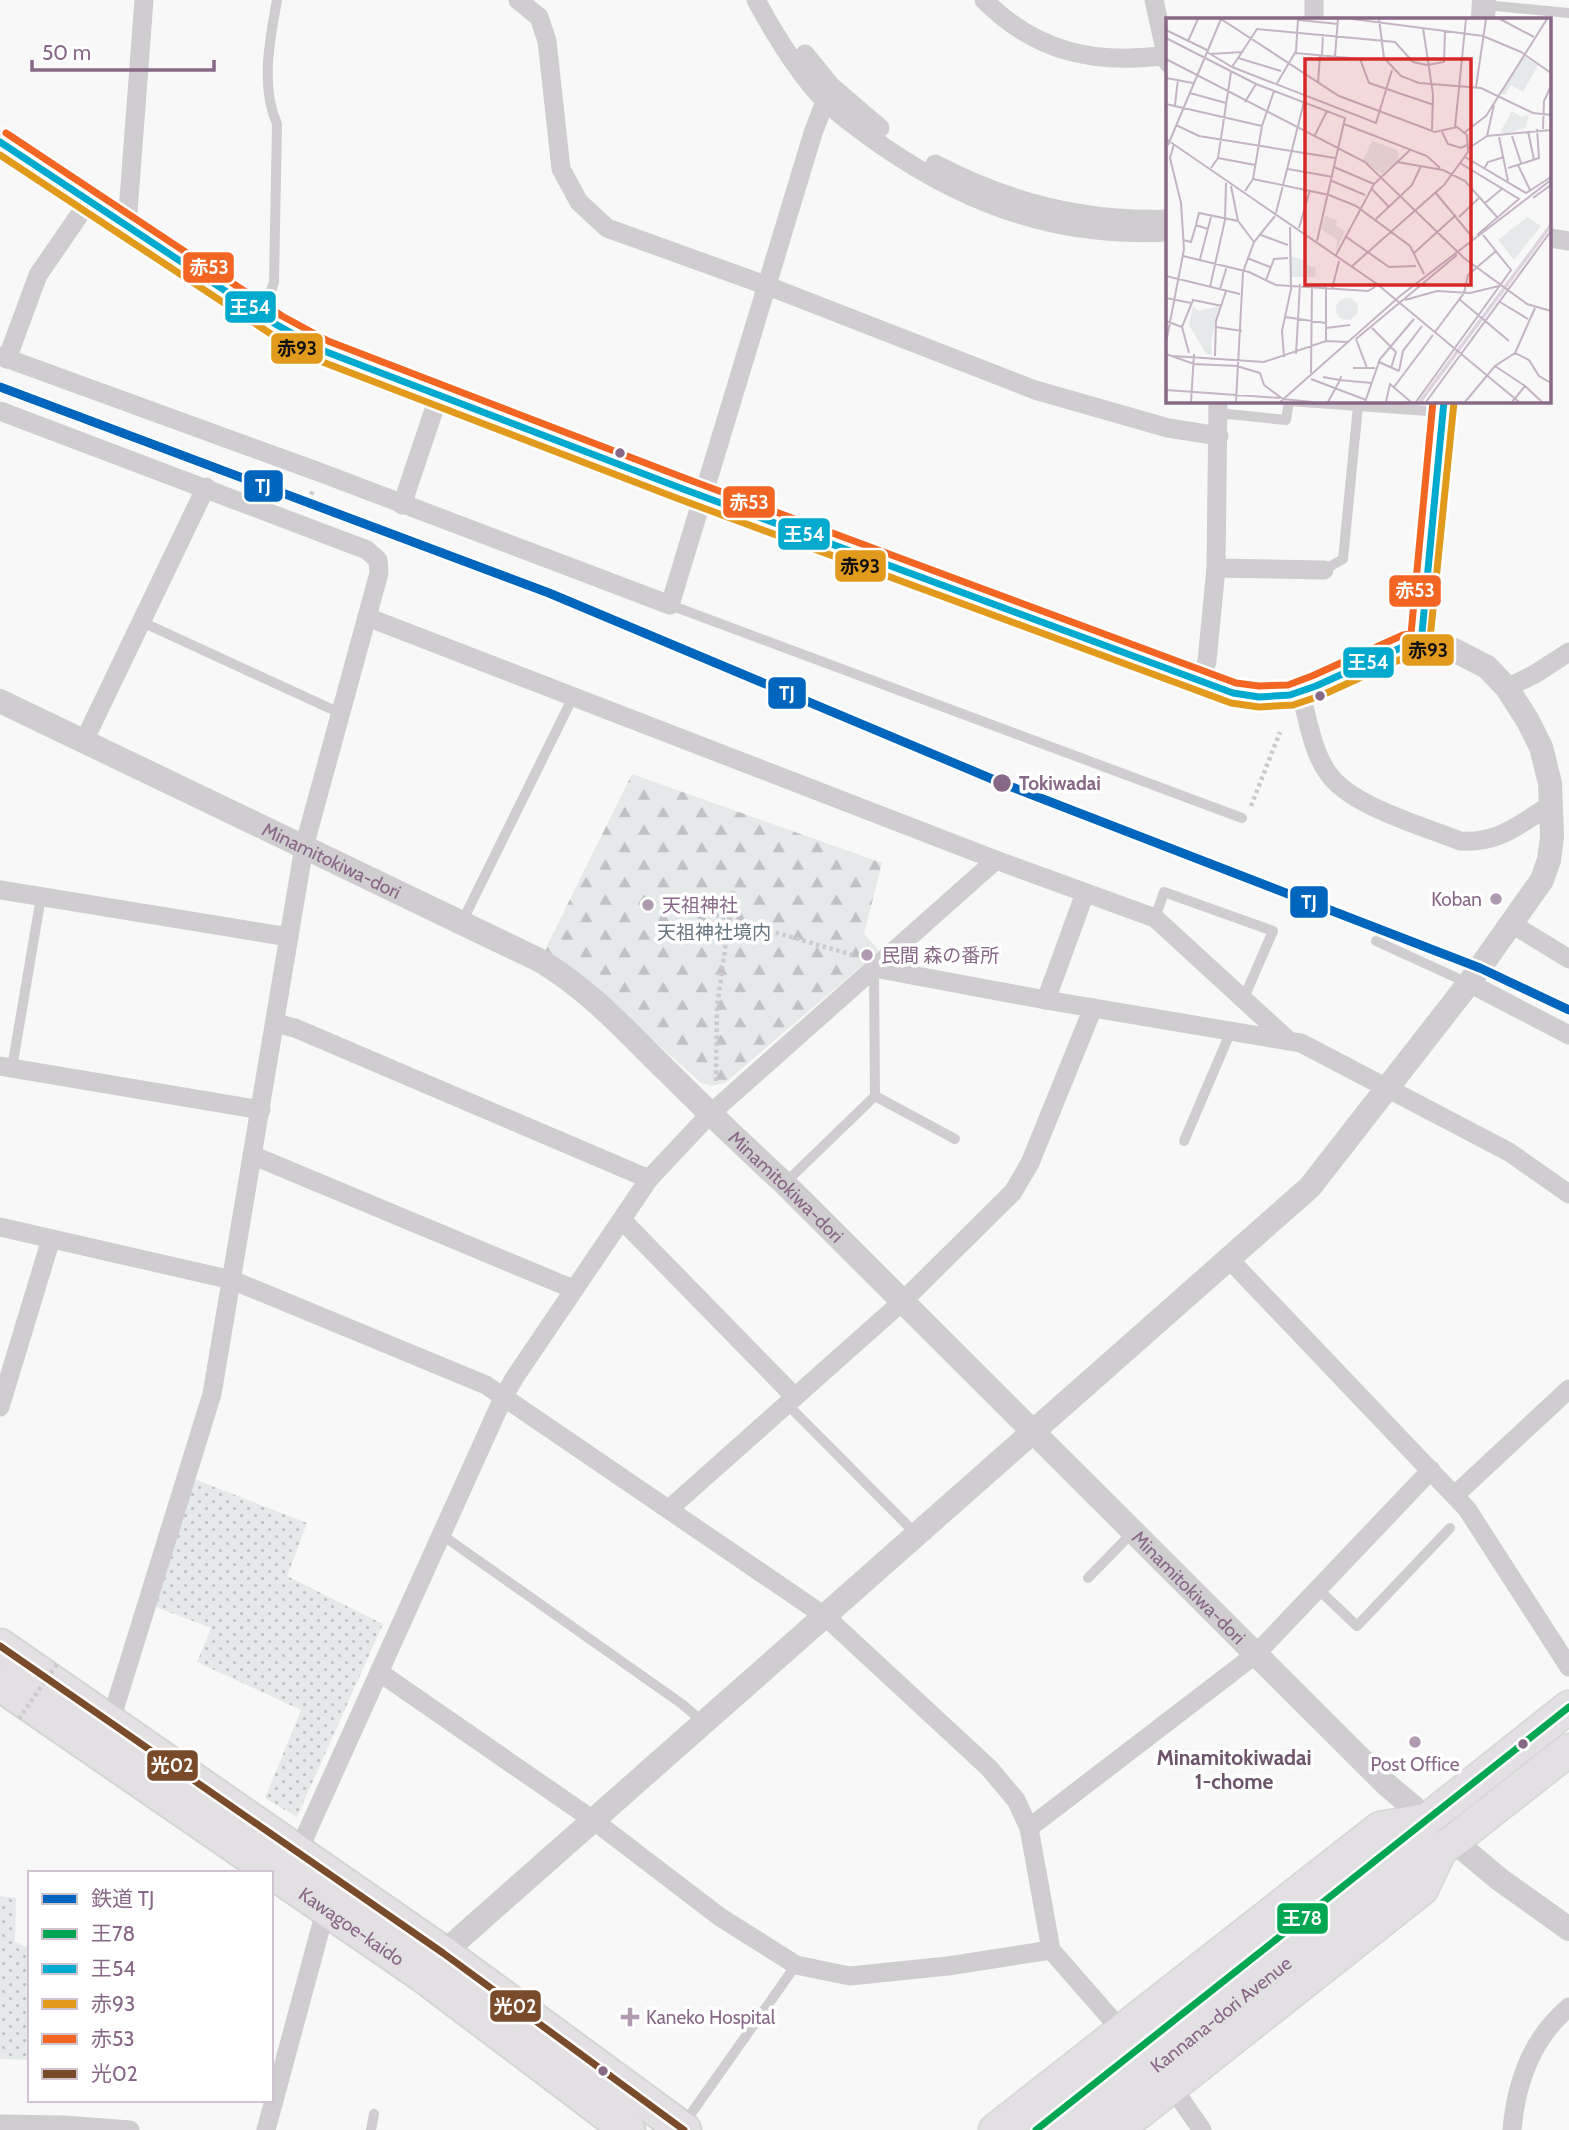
<svg xmlns="http://www.w3.org/2000/svg" width="1569" height="2130" font-family="Cabin,'Noto Sans JP',sans-serif">
<style>
.forest{fill:url(#forest-firs)}
.park{fill:url(#park-dots)}
.lines{fill:none;stroke-linecap:round;stroke-linejoin:round}
.primary-casing{stroke:#d7d5d7;stroke-width:35}
.trunk-casing{stroke:#d6d5d6;stroke-width:37}
.path{stroke:#cdcacd;stroke-width:4.5;stroke-dasharray:3.5 3.5;stroke-linecap:butt}
.service{stroke:#cfcdcf;stroke-width:10}
.minor{stroke:#cfcdcf;stroke-width:19}
.tertiary{stroke:#cfcdcf;stroke-width:24}
.primary{stroke:#e2e0e2;stroke-width:32}
.trunk{stroke:#e2e0e2;stroke-width:33}
.path-bridge{stroke:#cdcacd;stroke-width:4.5;stroke-dasharray:3.5 3.5;stroke-linecap:butt}
.bus-1-casing{stroke:#fff;stroke-width:12}
.bus-2-casing{stroke:#fff;stroke-width:12}
.bus-3-casing{stroke:#fff;stroke-width:12}
.bus-4-casing{stroke:#fff;stroke-width:12}
.bus-5-casing{stroke:#fff;stroke-width:12}
.bus-1{stroke:#00a651;stroke-width:7}
.bus-2{stroke:#00a9ce;stroke-width:7}
.bus-3{stroke:#e19a1b;stroke-width:7}
.bus-4{stroke:#f26522;stroke-width:7}
.bus-5{stroke:#7a4b2a;stroke-width:7}
.rail-1-casing{stroke:#fff;stroke-width:14}
.rail-1{stroke:#0065bd;stroke-width:9}
.bus-dot{fill:#886887;stroke:#fff;stroke-width:2.5}
.poi-dot{fill:#af9aaf;stroke:#fff;stroke-width:2.5}
.labels{text-anchor:middle;stroke-width:7;stroke-linejoin:round;paint-order:stroke}
.stop-label{font-size:19px;font-weight:bold;fill:#886887;stroke:#fff;text-anchor:start}
.street-label{font-size:19px;fill:#886887;stroke:#fff}
.poi-label{font-size:19px;fill:#886887;stroke:#fff;text-anchor:start}
.park-label{font-size:19px;fill:#67767f;stroke:#fff}
.neighbourhood-label{font-size:21px;font-weight:bold;fill:#6d566c;stroke:#fff}
.inset-river{fill:none;stroke:#ddd5de;stroke-width:3.5}
.inset-road{fill:none;stroke:#c4b5c4;stroke-width:2}
.view{fill:#d62828;fill-opacity:0.15;stroke:#d62828;stroke-width:3.5}
.inset-edge{fill:none;stroke:#886887;stroke-width:3.5}
.line-badge{stroke:#fff;stroke-width:2.5}
.badge-label{font-size:19px;text-anchor:middle;font-weight:bold;fill:#fff}
.pale-badge-label{font-size:19px;text-anchor:middle;font-weight:bold;fill:#111}
</style>
<defs>
<pattern id="forest-firs" width="22" height="20" patternUnits="userSpaceOnUse" patternTransform="scale(1.75)"><rect width="22" height="20" fill="#e5e9ea"/><path d="M5 1l3.5 6h-7zM16 11l3.5 6h-7z" fill="#bfc1c3"/></pattern>
<pattern id="park-dots" width="8" height="8" patternUnits="userSpaceOnUse" patternTransform="scale(1.75)"><rect width="8" height="8" fill="#e5e9ea"/><path d="M2 2h.1M6 6h.1" fill="none" stroke="#bfc1c3" stroke-width="1.8" stroke-linecap="round"/></pattern>
</defs>
<rect width="100%" height="100%" fill="#f8f8f8"/>
<polygon class="forest" points="632,774 882,863 864,934 879,951 725,1083 711,1086 700,1082 601,993 545,950"/>
<g class="park">
<polygon points="194,1479 307,1523 287,1576 383,1624 297,1817 265,1798 301,1710 197,1662 211,1628 156,1607"/>
<polygon points="0,1896 16,1898 15,1942 30,1948 30,2060 0,2059"/>
</g>
<g class="lines">
<g class="primary-casing">
<g id="primary">
<polyline points="995,2130 1380,1828 1420,1821"/>
<polyline points="1036,2130 1569,1707"/>
<path id="s2" d="M1075,2130L1386,1883L1452,1842L1569,1750"/>
<polyline points="1117,2130 1422,1889 1441,1849"/>
</g>
</g>
<g class="trunk-casing">
<g id="trunk">
<polyline points="0,1646 443,1953 684,2130"/>
<path id="s3" d="M0,1684L424,1976L628,2130"/>
</g>
</g>
<g class="path">
<polyline points="307,508 313,489"/>
<polyline points="1251,806 1280,732"/>
<polyline points="695,909 856,956"/>
<polyline points="716,1081 717,1007 733,891"/>
</g>
<g class="service">
<polyline points="1485,5 1569,13"/>
<path d="M263,315L274,282L277,124C260,85 270,40 277,0"/>
<polyline points="1289,401 1442,412"/>
<polyline points="1218,413 1286,420 1289,401"/>
<polyline points="1324,570 1343,559 1358,406"/>
<polyline points="670,605 1242,818"/>
<polyline points="142,622 340,713"/>
<polyline points="1155,918 1164,892 1273,931 1243,1000"/>
<polyline points="462,922 573,697"/>
<polyline points="1376,941 1468,983"/>
<polyline points="12,1068 41,897"/>
<polyline points="875,1096 955,1139"/>
<polyline points="1184,1141 1231,1031"/>
<polyline points="785,1183 875,1096 874,971"/>
<polyline points="787,1404 915,1533"/>
<polyline points="442,1535 682,1704 703,1722"/>
<polyline points="1088,1578 1132,1533"/>
<polyline points="1318,1589 1357,1626 1450,1528"/>
<polyline points="683,2125 796,1965"/>
<polyline points="371,2130 374,2114"/>
</g>
<g class="minor">
<polyline points="518,0 539,17 547,41 561,169 579,202 607,228 768,286 1035,390 1168,428 1219,436"/>
<path d="M756,0C775,35 797,72 825,101C842,118 864,133 884,147C971,207 1062,238 1168,232"/>
<path d="M984,0C1037,53 1095,65 1168,55"/>
<polyline points="1154,0 1168,63"/>
<polyline points="1314,0 1314,19"/>
<polyline points="805,54 831,86 880,128"/>
<path d="M935,164C1007,202 1086,222 1168,219"/>
<polyline points="127,225 144,0"/>
<polyline points="1550,238 1569,241"/>
<polyline points="0,356 319,472 670,605 813,133 831,86"/>
<polyline points="7,359 38,275 89,201"/>
<polyline points="0,411 367,550 378,560 379,573 304,847 212,1394 110,1723"/>
<polyline points="402,505 439,395"/>
<polyline points="1216,568 1324,570"/>
<polyline points="367,617 996,860 1155,918 1288,1040"/>
<polyline points="1201,681 1207,661 1216,568 1218,401"/>
<polyline points="1507,688 1535,674 1569,652"/>
<path d="M1300,692C1308,718 1312,751 1328,773C1350,806 1423,826 1460,841C1499,844 1521,823 1552,804"/>
<polyline points="84,741 206,487"/>
<polyline points="0,890 289,937"/>
<polyline points="1512,924 1569,959"/>
<polyline points="874,968 1046,1000 1301,1043 1509,1152 1569,1194"/>
<polyline points="1469,983 1569,1035"/>
<polyline points="1046,1000 1085,893"/>
<polyline points="275,1023 295,1028 649,1179"/>
<polyline points="0,1066 261,1110"/>
<polyline points="252,1155 573,1289"/>
<polyline points="622,1220 795,1397"/>
<polyline points="0,1227 232,1280 486,1385 826,1617 989,1768 1016,1800 1029,1828 1051,1950 1121,2030"/>
<polyline points="1229,1259 1467,1509 1569,1667"/>
<polyline points="0,1407 51,1239"/>
<polyline points="1455,1495 1569,1389"/>
<polyline points="669,1509 903,1301 1013,1192 1030,1163 1093,1008"/>
<polyline points="379,1672 593,1820 720,1917 796,1965 850,1976 948,1966 1051,1950"/>
<polyline points="1029,1828 1256,1654 1431,1470"/>
<polyline points="297,1854 504,1396 515,1377 649,1179 710,1114 996,860"/>
<polyline points="1172,2087 1202,2130"/>
<polyline points="0,2124 63,2125 130,2130"/>
<polyline points="266,2130 326,1908"/>
<path d="M1512,2130C1516,2083 1532,2038 1569,2007"/>
</g>
<g class="tertiary">
<polyline points="1483,19 1484,0"/>
<polyline points="0,142 277,325 324,351 683,489 1162,668 1233,693 1259,697 1290,695 1316,686 1407,645 1421,643 1454,650 1487,667 1507,688 1528,721 1541,747 1550,783 1552,837 1549,860 1542,880 1469,983 1310,1187 443,1953 434,1965"/>
<polyline points="1421,643 1444,401"/>
<path id="s1" d="M0,701L539,960C590,990 626,1031 668,1072C706,1110 745,1147 785,1184L1387,1785L1499,1879L1569,1929"/>
</g>
<use href="#primary" class="primary"/>
<use href="#trunk" class="trunk"/>
<polyline class="path-bridge" points="19,1719 57,1664"/>
<g class="bus-1-casing">
<polyline id="bus-1" points="1036,2130 1569,1707"/>
</g>
<g class="bus-2-casing">
<polyline id="bus-2" points="0,142 277,325 324,351 683,489 1233,693 1259,697 1290,695 1316,686 1407,645 1421,643 1444,401"/>
</g>
<g class="bus-3-casing">
<polyline id="bus-3" points="0,155 271,334 320,361 679,499 1231,703 1259,707 1293,705 1320,696 1410,655 1424,653 1429,649 1454,402"/>
</g>
<g class="bus-4-casing">
<polyline id="bus-4" points="6,133 282,316 328,341 687,479 1236,683 1259,686 1288,685 1312,676 1403,635 1411,634 1433,401"/>
</g>
<g class="bus-5-casing">
<polyline id="bus-5" points="0,1646 443,1953 684,2130"/>
</g>
<use href="#bus-1" class="bus-1"/>
<use href="#bus-2" class="bus-2"/>
<use href="#bus-3" class="bus-3"/>
<use href="#bus-4" class="bus-4"/>
<use href="#bus-5" class="bus-5"/>
<g class="rail-1-casing">
<polyline id="rail-1" points="0,387 549,593 1004,784 1480,968 1569,1010"/>
</g>
<use href="#rail-1" class="rail-1"/>
</g>
<g class="bus-dot">
<circle cx="620" cy="453" r="6"/>
<circle cx="1320" cy="696" r="6"/>
<circle cx="1002" cy="783" r="10"/>
<circle cx="1523" cy="1744" r="6"/>
<circle cx="603" cy="2071" r="6"/>
</g>
<g class="poi-dot">
<circle cx="1496" cy="899" r="7"/>
<circle cx="648" cy="905" r="7"/>
<circle cx="867" cy="955" r="7"/>
<circle cx="1415" cy="1742" r="7"/>
<path d="M626.5 2006.5h7v7h7v7h-7v7h-7v-7h-7v-7h7z"/>
</g>
<g class="labels">
<g class="stop-label">
<text x="1019" y="790">Tokiwadai</text>
</g>
<g class="street-label">
<text dy="7" stroke="none"><textPath href="#s1" startOffset="368">Minamitokiwa-dori</textPath></text>
<text dy="7" stroke="none"><textPath href="#s1" startOffset="934">Minamitokiwa-dori</textPath></text>
<text dy="7" stroke="none"><textPath href="#s1" startOffset="1502">Minamitokiwa-dori</textPath></text>
<text dy="7" stroke="none"><textPath href="#s3" startOffset="427">Kawagoe-kaido</textPath></text>
<text dy="7" stroke="none"><textPath href="#s2" startOffset="186">Kannana-dori Avenue</textPath></text>
</g>
<g class="poi-label">
<text x="1482" y="906" text-anchor="end">Koban</text>
<text x="662" y="912">天祖神社</text>
<text x="881" y="962">民間 森の番所</text>
<text x="1415" y="1771" text-anchor="middle">Post Office</text>
<text x="646" y="2024">Kaneko Hospital</text>
</g>
<g class="park-label">
<text x="714" y="939">天祖神社境内</text>
</g>
<g class="neighbourhood-label">
<text x="1234" y="1765">Minamitokiwadai<tspan x="1234" dy="24">1-chome</tspan></text>
</g>
</g>
<g transform="translate(1166 18)">
<rect width="385" height="385" fill="#f8f8f8"/>
<path d="M346,93L356,99L363,96L360,109L340,116L335,113ZM361,199L375,208L348,242L332,222ZM170 291a11 11 0 1 1 22 0a11 11 0 1 1-22 0Z" fill="#e5e9ea"/>
<path d="M206,123L232,132V142L216,156L197,142ZM27,287L32,293L53,288L45,324L46,337L40,336L23,307Z" fill="#e5e9ea"/>
<path d="M358,38L372,47L357,74L345,67L339,77L335,75ZM159,198L171,202L170,208L179,213L170,233L171,222L155,211ZM123,238L141,242V247L150,250L149,259H124Z" fill="#e5e9ea"/>
<path class="inset-river" d="M254,384L385,207"/>
<path class="inset-road" d="M55,1L173,78L269,114L291,109L301,117L302,134L278,167L185,249M187,1L317,18L355,34L385,55M213,1L218,40L235,58L253,65L315,70L367,95L385,97M334,1L368,19M133,2L172,6M257,10L267,76L266,113M0,12L41,32M0,20L90,66L179,100L151,223M22,23L32,1M41,34L66,49L76,34L44,36M76,34L91,11L229,24L247,44L261,47L278,44L279,13M129,35L194,41L203,65L268,87M156,37L157,16M169,38L172,1M72,40L115,53M0,41L199,144L298,240L361,286L385,293M66,49L210,105L226,52M0,60L27,65M152,65L154,37M110,67L130,33L132,1M310,69L320,1M24,75L60,85M79,84L90,66M0,86L96,108M9,87L12,61M178,106L261,138L274,150M10,107L33,118L169,140M289,109L300,1M377,111L378,83L385,68M362,113L368,142M276,114L282,126L295,130L303,126M299,114L320,98L381,1M321,118L385,112M346,118L355,145M148,119L161,93M333,119L342,163M0,121L211,266L353,384M2,127L55,1M303,130L321,118L328,87M299,139L360,175L385,159M52,140L89,147M231,144L277,152L299,163L331,199M294,145L353,181L311,217M352,147L364,172M168,149L208,166M45,150L52,140L65,54M342,150L373,140L371,111M122,151L167,159M318,151L322,144L338,139M87,161L163,177L190,188L244,228L258,256M166,163L199,177M65,168L72,203M205,170L223,189M79,173L87,161L96,108L108,73M269,174L307,220M367,180L385,167M319,185L337,170M110,195L138,84M293,199L314,179M210,201L246,167L255,148M133,210L144,172M42,211L30,207L33,195L72,203L88,224M95,217L122,227M179,218L223,249L250,248M17,222L25,224L30,207M248,235L290,197M170,237L208,166L244,132M17,238L83,254L110,267L202,273L209,269M81,240L104,249M34,241L45,199M0,258L74,276M100,262L108,241L122,240M44,269L59,202L60,165M160,269V323M54,271L61,248M166,271L173,243M0,280L25,285M293,281L343,323M239,282L271,273L304,275L333,268M334,284L362,301M369,290L349,335L363,342L373,358L385,365M119,299L160,305M0,303L16,309L23,335M16,309L27,282L56,288M50,309L76,313M160,310L184,307M206,310L230,334L225,350M269,314L298,275L302,257L330,233M190,321L201,350M190,321L291,237M0,325L18,231L15,185L4,140L8,126M0,336L28,346L71,348L94,355L98,367L117,381L146,384M130,336L134,266M7,338L98,344L160,323L182,324M49,338L50,303L60,273M118,339L116,313L125,271L124,209M213,344L233,353M329,348L359,368M187,350H209M233,353L237,333L256,308M145,355L146,266M157,359L174,362L175,358M145,361L200,382M228,369L267,317M0,372L114,380M25,384L28,336M70,384L77,254L88,224L109,198M114,384L234,278L385,162M162,384L174,362L205,365M199,384L214,341L248,301M220,384L224,366L245,384M250,384L345,252L317,217M260,384L385,213M299,384L329,348L349,335M346,384L359,368L376,384"/>
<path class="view" d="M139,41H305V267H139Z"/>
<rect width="385" height="385" class="inset-edge"/>
</g>
<g class="line-badge">
<rect x="182" y="251" width="53" height="33" rx="7" fill="#f26522"/>
<rect x="224" y="290" width="53" height="34" rx="7" fill="#00a9ce"/>
<rect x="270" y="332" width="54" height="33" rx="7" fill="#e19a1b"/>
<rect x="243" y="469" width="41" height="34" rx="7" fill="#0065bd"/>
<rect x="722" y="485" width="54" height="34" rx="7" fill="#f26522"/>
<rect x="777" y="517" width="54" height="34" rx="7" fill="#00a9ce"/>
<rect x="834" y="549" width="53" height="34" rx="7" fill="#e19a1b"/>
<rect x="1388" y="574" width="54" height="34" rx="7" fill="#f26522"/>
<rect x="1401" y="633" width="54" height="34" rx="7" fill="#e19a1b"/>
<rect x="1342" y="646" width="53" height="33" rx="7" fill="#00a9ce"/>
<rect x="767" y="676" width="40" height="34" rx="7" fill="#0065bd"/>
<rect x="1289" y="885" width="40" height="34" rx="7" fill="#0065bd"/>
<rect x="146" y="1749" width="53" height="33" rx="7" fill="#7a4b2a"/>
<rect x="1276" y="1902" width="53" height="33" rx="7" fill="#00a651"/>
<rect x="489" y="1989" width="53" height="34" rx="7" fill="#7a4b2a"/>
</g>
<g class="badge-label">
<text x="209" y="274">赤53</text>
<text x="250" y="314">王54</text>
<text x="263" y="493">TJ</text>
<text x="749" y="509">赤53</text>
<text x="804" y="541">王54</text>
<text x="1415" y="597">赤53</text>
<text x="1368" y="669">王54</text>
<text x="787" y="700">TJ</text>
<text x="1309" y="909">TJ</text>
<text x="172" y="1772">光02</text>
<text x="1302" y="1925">王78</text>
<text x="515" y="2013">光02</text>
</g>
<g class="pale-badge-label">
<text x="297" y="355">赤93</text>
<text x="860" y="573">赤93</text>
<text x="1428" y="657">赤93</text>
</g>
<rect x="28" y="1871" width="245" height="231" fill="#ffffff" stroke="#cfc3cf" stroke-width="2"/>
<rect x="42" y="1894" width="35" height="10" fill="#0065bd" stroke="#cfc3cf" stroke-width="2"/>
<text x="91" y="1906" font-size="21" fill="#886887">鉄道 TJ</text>
<rect x="42" y="1929" width="35" height="10" fill="#00a651" stroke="#cfc3cf" stroke-width="2"/>
<text x="91" y="1941" font-size="21" fill="#886887">王78</text>
<rect x="42" y="1964" width="35" height="10" fill="#00a9ce" stroke="#cfc3cf" stroke-width="2"/>
<text x="91" y="1976" font-size="21" fill="#886887">王54</text>
<rect x="42" y="1999" width="35" height="10" fill="#e19a1b" stroke="#cfc3cf" stroke-width="2"/>
<text x="91" y="2011" font-size="21" fill="#886887">赤93</text>
<rect x="42" y="2034" width="35" height="10" fill="#f26522" stroke="#cfc3cf" stroke-width="2"/>
<text x="91" y="2046" font-size="21" fill="#886887">赤53</text>
<rect x="42" y="2069" width="35" height="10" fill="#7a4b2a" stroke="#cfc3cf" stroke-width="2"/>
<text x="91" y="2081" font-size="21" fill="#886887">光02</text>
<path d="M32 60v10h182v-10" fill="none" stroke="#886887" stroke-width="3.5"/>
<text x="42" y="60" font-size="21" fill="#886887" stroke="#ffffff" stroke-width="5" paint-order="stroke">50 m</text>
</svg>
